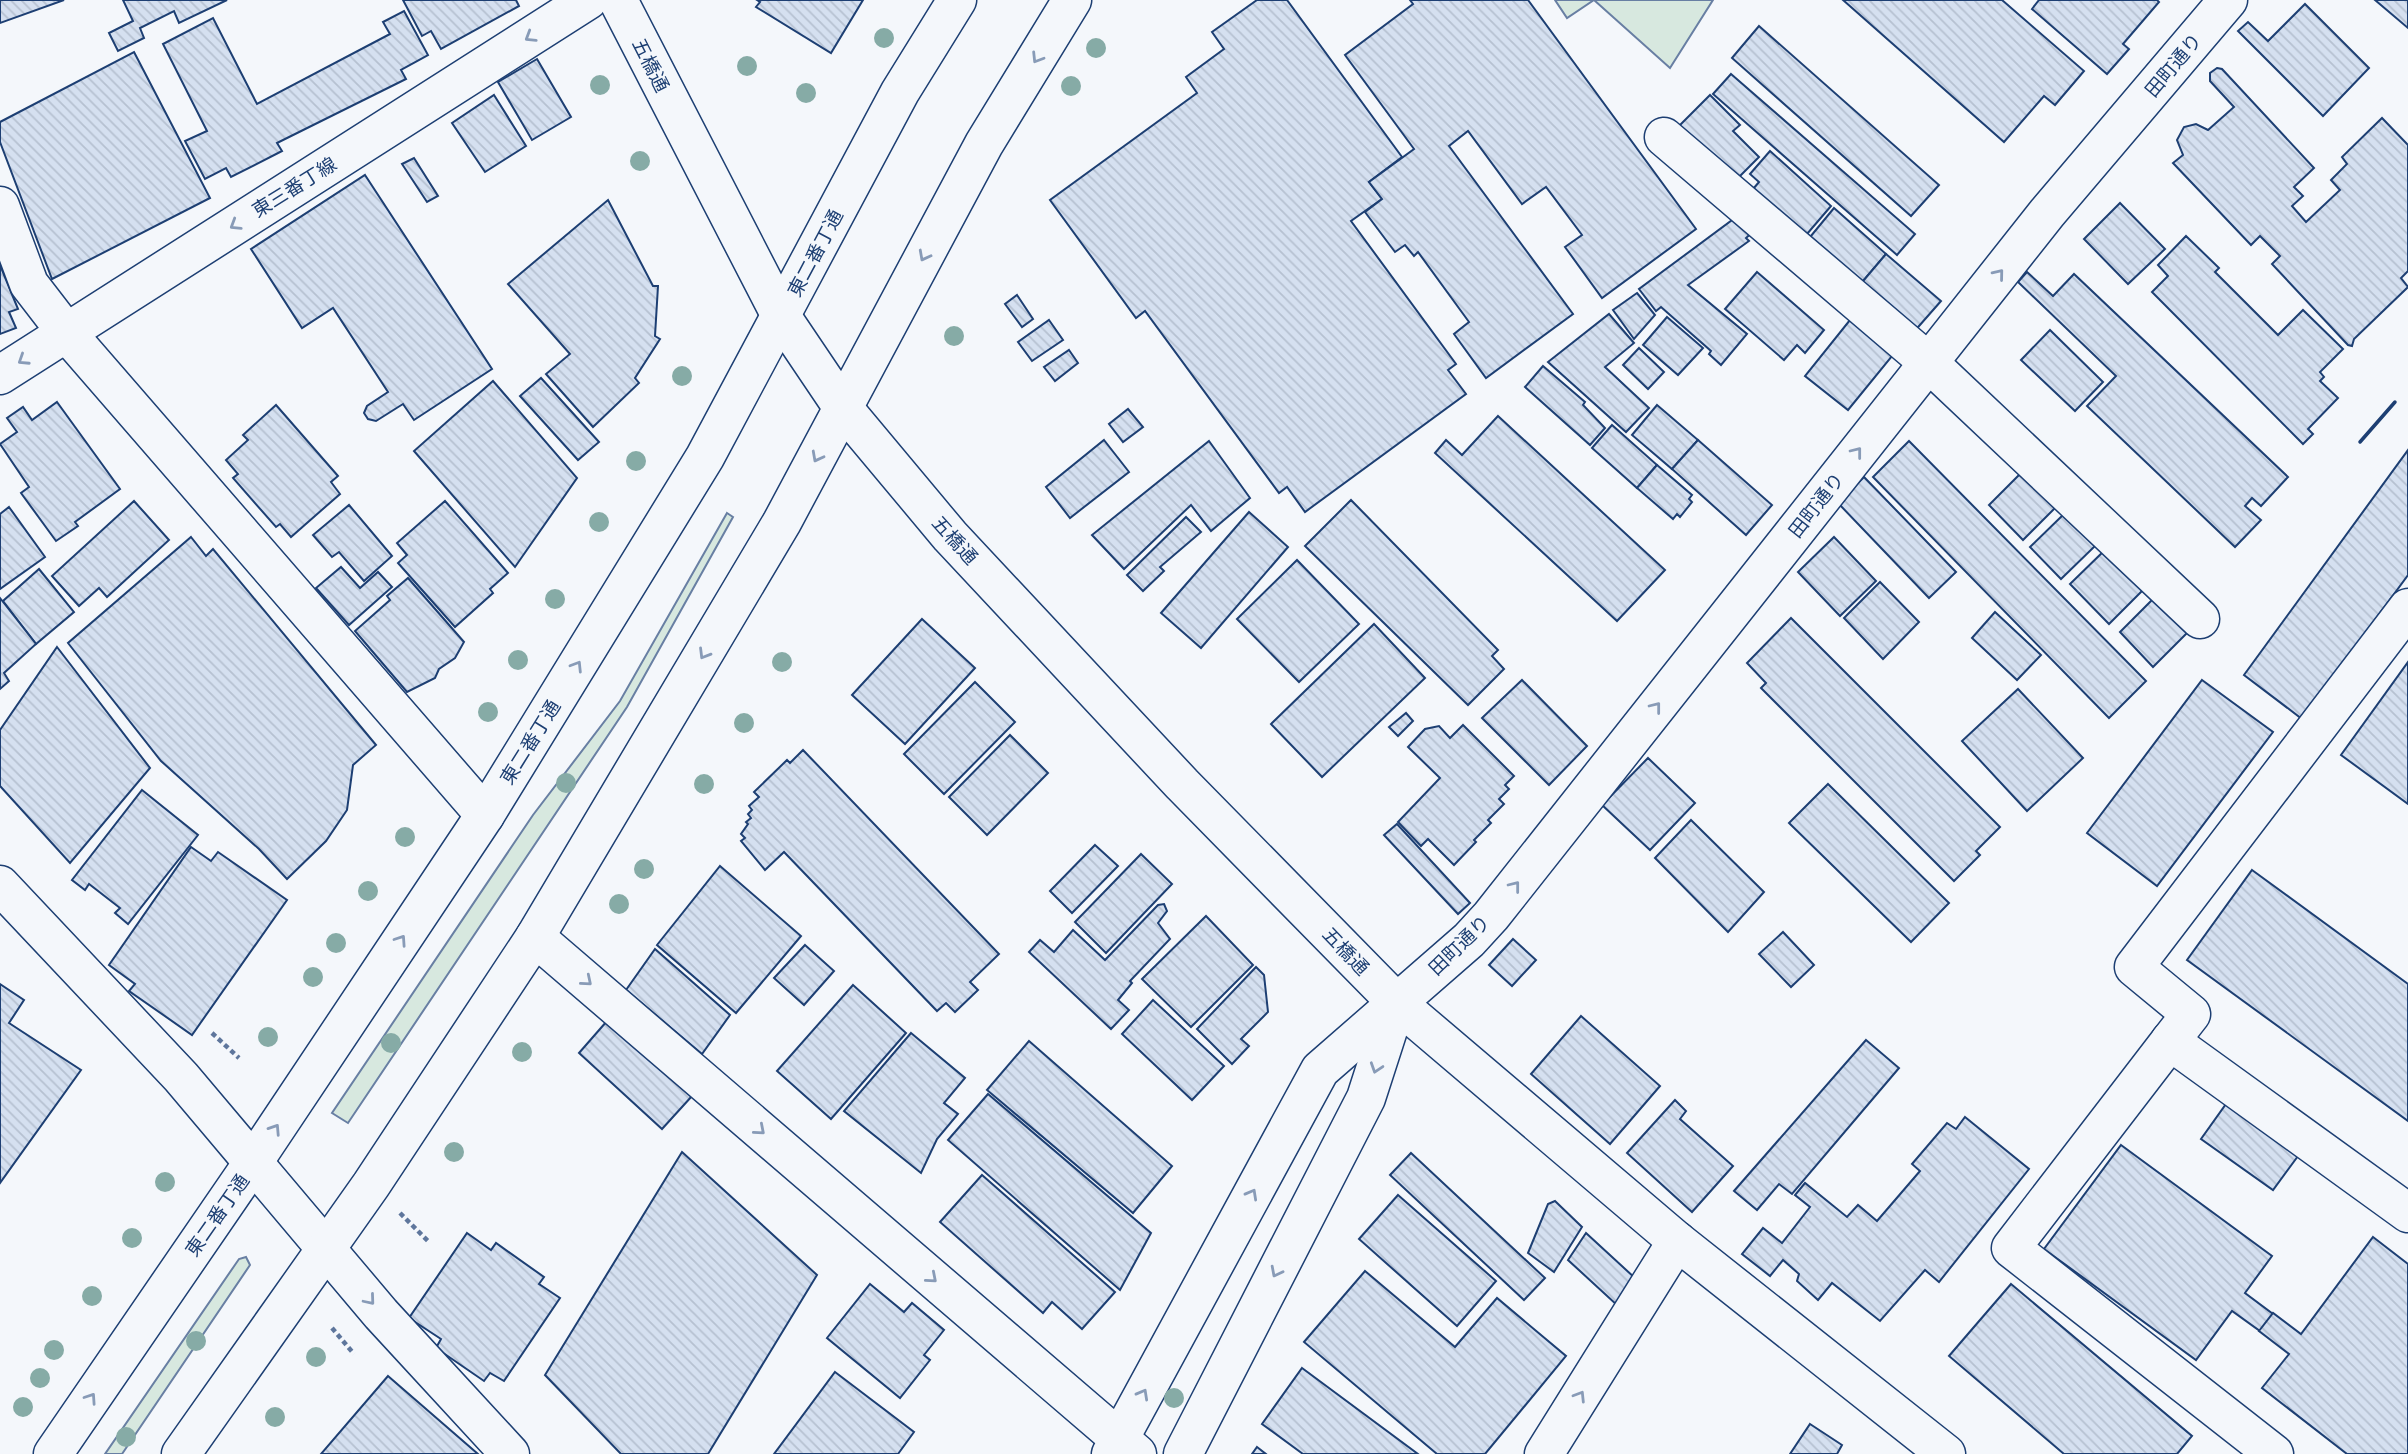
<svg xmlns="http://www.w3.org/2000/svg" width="2408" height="1454" font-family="'PT Sans Narrow','Noto Sans JP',sans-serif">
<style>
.grass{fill:#d7e8df;stroke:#687fa3;stroke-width:2}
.building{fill:url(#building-back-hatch);stroke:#1d3f73;stroke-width:2}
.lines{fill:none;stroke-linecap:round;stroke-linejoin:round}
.minor-casing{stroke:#1d3f73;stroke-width:41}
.highway-casing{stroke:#1d3f73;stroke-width:41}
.path{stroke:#5e769c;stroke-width:4.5;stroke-dasharray:5 3.5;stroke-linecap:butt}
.minor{stroke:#f4f7fb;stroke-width:38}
.highway{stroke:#f4f7fb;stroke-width:38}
.wall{stroke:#1d3f73;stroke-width:3.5}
.tree{fill:#86aba6}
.oneway{stroke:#889bb7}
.labels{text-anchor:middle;stroke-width:5;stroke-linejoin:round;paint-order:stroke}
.street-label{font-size:19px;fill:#1d3f73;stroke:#f4f7fb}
</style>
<defs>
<pattern id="building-back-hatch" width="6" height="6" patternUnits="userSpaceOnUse" patternTransform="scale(1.75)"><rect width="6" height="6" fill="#d5e0f0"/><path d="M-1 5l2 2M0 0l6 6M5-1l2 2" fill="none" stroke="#b6c1d1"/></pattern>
</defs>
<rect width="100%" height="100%" fill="#f4f7fb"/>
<g class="grass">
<polygon points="1555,0 1713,0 1670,68 1594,0 1567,18"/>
<polygon points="727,513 733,517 627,707 348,1123 332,1113 533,815 620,701"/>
<polygon points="246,1257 250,1265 122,1454 105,1454 239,1259"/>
</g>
<g class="building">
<polygon points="0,0 64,0 0,23"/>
<polygon points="123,0 227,0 179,23 174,11 140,28 144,38 118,51 109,33 133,21"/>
<polygon points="403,0 516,0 519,6 441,49 431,31 422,36"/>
<polygon points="757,0 863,0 831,53 756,7 760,2"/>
<polygon points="1257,0 1287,0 1402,157 1369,182 1382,199 1351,221 1456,364 1448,370 1466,394 1305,512 1287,487 1279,493 1145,311 1136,318 1050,200 1197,93 1186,77 1224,49 1212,32"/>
<polygon points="1410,0 1528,0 1696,229 1602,298 1565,247 1582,235 1546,187 1522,204 1468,131 1449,146 1573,314 1486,378 1454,334 1469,322 1418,252 1414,256 1405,245 1395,252 1365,212 1382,199 1369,182 1414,149 1345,55 1413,4"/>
<polygon points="1843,0 2002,0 2084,71 2055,105 2044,96 2004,142"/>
<polygon points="2039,0 2157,0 2159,2 2123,44 2129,49 2107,74 2032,9"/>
<polygon points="2375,0 2408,0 2408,28"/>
<polygon points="2305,4 2369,68 2323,116 2238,31 2248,22 2268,41"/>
<polygon points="404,11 428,55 401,70 406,79 277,143 282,151 231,177 226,168 205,179 185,141 207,131 163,44 213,18 257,104 390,34 383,22"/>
<polygon points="1759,26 1939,185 1911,216 1732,58"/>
<polygon points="134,52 210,198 52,279 0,142 0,122"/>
<polygon points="537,59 571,117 532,140 498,82"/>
<polygon points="2217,68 2222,69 2314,168 2294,187 2303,196 2292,206 2306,222 2340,190 2331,180 2347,164 2342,157 2382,118 2408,145 2408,271 2401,278 2408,287 2354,339 2352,346 2348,345 2272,264 2280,256 2260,236 2251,245 2173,163 2183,155 2177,140 2184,127 2196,124 2208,130 2234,107 2210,81 2210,73"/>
<polygon points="1731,74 1915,234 1897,255 1713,94"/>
<polygon points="494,95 526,146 485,172 452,123"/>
<polygon points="1710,95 1740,125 1733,131 1759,157 1732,184 1676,129"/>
<polygon points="1770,151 1831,206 1801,241 1748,195 1759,182 1750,174"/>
<polygon points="414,158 438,196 427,202 402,164"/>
<polygon points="365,175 492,369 414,420 403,404 376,421 368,419 364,413 367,406 388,392 333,308 302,328 251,249"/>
<polygon points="608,200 653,286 658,286 655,336 660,339 635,378 639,383 593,427 546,374 570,354 508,284"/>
<polygon points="2120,203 2165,249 2128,284 2084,239"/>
<polygon points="1834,208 1886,254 1858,287 1806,242"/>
<polygon points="1743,212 1756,229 1746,238 1749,241 1688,285 1747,334 1721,365 1709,354 1711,351 1661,307 1656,311 1639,289"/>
<polygon points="2186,236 2219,268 2215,272 2278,335 2303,310 2343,349 2320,372 2324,377 2320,381 2338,398 2308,429 2313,434 2303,444 2152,292 2168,276 2158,265"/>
<polygon points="1886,254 1941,301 1912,334 1858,287"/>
<polygon points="0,265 18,309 9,312 16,328 0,334"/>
<polygon points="1757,272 1824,330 1805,353 1797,345 1784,360 1725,309"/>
<polygon points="2027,272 2053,296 2074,274 2288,477 2261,506 2252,498 2245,506 2261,520 2235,547 2087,406 2116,376 2018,282"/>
<polygon points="1637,293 1655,315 1634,339 1613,310"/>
<polygon points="1017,295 1033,319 1022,327 1005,304"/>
<polygon points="1609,314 1634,343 1605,367 1649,408 1626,432 1548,362"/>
<polygon points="1854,315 1897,350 1848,410 1805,376"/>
<polygon points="1667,317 1703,348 1678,375 1643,345"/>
<polygon points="1049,320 1063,340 1032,361 1018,342"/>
<polygon points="2050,330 2103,382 2075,411 2021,360"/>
<polygon points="1639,348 1664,372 1648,389 1623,365"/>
<polygon points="1069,350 1078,363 1055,381 1044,367"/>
<polygon points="1543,366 1585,402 1583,405 1605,428 1590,445 1525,387"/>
<polygon points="541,378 599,442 578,460 520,396"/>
<polygon points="493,381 577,478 515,567 414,451"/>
<polygon points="57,402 120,489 75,522 78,526 56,541 21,493 29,487 0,444 17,432 7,418 23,407 32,420"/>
<polygon points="276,405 338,476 331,482 340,494 291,537 280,524 276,527 233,478 238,474 226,460 248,440 243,435"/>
<polygon points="1657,405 1698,440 1672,469 1632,435"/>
<polygon points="1128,409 1143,427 1123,442 1109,424"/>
<polygon points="1498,416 1665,570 1617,621 1435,453 1446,440 1462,455"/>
<polygon points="1612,425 1657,465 1637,488 1592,448"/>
<polygon points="1104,440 1129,472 1070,518 1046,487"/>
<polygon points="1698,440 1772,505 1746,535 1672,469"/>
<polygon points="1209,441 1250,498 1211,531 1191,505 1124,569 1092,535"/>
<polygon points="1909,441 2146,681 2109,718 1873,477"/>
<polygon points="2408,450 2408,575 2302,719 2244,675"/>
<polygon points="1657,465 1692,495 1689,499 1692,502 1680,517 1677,514 1673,519 1637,488"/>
<polygon points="2023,471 2058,505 2023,540 1989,505"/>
<polygon points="1864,477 1956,572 1929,598 1838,503"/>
<polygon points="1351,500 1498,650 1492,656 1504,669 1468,705 1305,546"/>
<polygon points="134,501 169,540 107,597 99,588 79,606 52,576"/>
<polygon points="445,501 508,573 490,589 493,593 455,627 398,563 407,555 397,543"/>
<polygon points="349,505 392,556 364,581 339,552 332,557 313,535"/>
<polygon points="9,507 45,557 0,589 0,514"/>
<polygon points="1249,512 1288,547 1201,648 1161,613"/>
<polygon points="2065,513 2095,546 2061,579 2030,547"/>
<polygon points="1186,517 1201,532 1160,567 1164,571 1143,591 1127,575"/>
<polygon points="191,537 206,556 213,549 376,745 353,765 347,810 326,841 287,879 259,849 161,761 68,643"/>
<polygon points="1834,537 1876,581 1840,616 1798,572"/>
<polygon points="2107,548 2146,587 2109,624 2070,584"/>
<polygon points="1297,560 1359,624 1299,682 1237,619"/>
<polygon points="341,567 360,588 378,572 392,587 349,625 316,588"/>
<polygon points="39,569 74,612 36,644 3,601"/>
<polygon points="408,578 464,642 455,658 439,669 435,678 407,692 355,631 390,600 387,596"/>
<polygon points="1880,582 1919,622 1883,659 1844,618"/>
<polygon points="2158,594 2192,628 2153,667 2120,632"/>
<polygon points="0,598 36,644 4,673 9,681 0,689"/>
<polygon points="1995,612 2041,655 2017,680 1972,638"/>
<polygon points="1791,618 2000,827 1976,851 1980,855 1954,881 1761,688 1766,683 1747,663"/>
<polygon points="922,619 975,668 905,744 852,695"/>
<polygon points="1374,624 1425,678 1322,777 1271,724"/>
<polygon points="57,647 150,768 70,863 0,786 0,730"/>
<polygon points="2408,662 2408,804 2341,755"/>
<polygon points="1522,680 1587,746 1549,785 1482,718"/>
<polygon points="2202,680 2273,732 2157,886 2087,833"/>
<polygon points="975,682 1015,722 944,794 904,754"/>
<polygon points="2018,689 2083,758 2027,811 1962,741"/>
<polygon points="1406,713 1413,721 1398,736 1389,727"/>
<polygon points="1463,725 1514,776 1505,785 1509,789 1499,799 1504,804 1488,820 1491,823 1474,840 1476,842 1454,865 1428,839 1421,846 1398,822 1440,778 1408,747 1425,729 1439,726 1450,738"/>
<polygon points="1010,735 1048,773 987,835 949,797"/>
<polygon points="803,750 999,954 970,982 978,990 955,1012 946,1003 937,1011 784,852 765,870 741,841 745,838 741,834 748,824 746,822 751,818 748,814 752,810 749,806 759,797 754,792 787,760 790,763"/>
<polygon points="1648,758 1695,803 1650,850 1602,805"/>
<polygon points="1828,784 1949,903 1911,942 1789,823"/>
<polygon points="142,790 198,835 128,924 115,913 120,908 89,884 85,890 72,880"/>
<polygon points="1691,820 1764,892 1728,932 1655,858"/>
<polygon points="1397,824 1470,903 1458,914 1384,835"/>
<polygon points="1095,845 1118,866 1072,913 1050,891"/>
<polygon points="191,847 211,861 218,852 287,900 192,1035 129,991 135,984 109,965"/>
<polygon points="1141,854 1172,884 1106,953 1075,922"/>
<polygon points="720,866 801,936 736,1013 657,945"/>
<polygon points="2252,870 2408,984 2408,1121 2187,960"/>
<polygon points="1164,904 1167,911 1158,923 1170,939 1130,981 1132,983 1118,1000 1129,1010 1111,1029 1029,952 1040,940 1054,952 1073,930 1105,960 1158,905"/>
<polygon points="1206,916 1253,965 1191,1027 1142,979"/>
<polygon points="1783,932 1814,965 1791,987 1759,954"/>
<polygon points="1513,939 1536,960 1512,986 1489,965"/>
<polygon points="805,945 834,971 804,1005 774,978"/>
<polygon points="655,949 730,1015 702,1054 626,990"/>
<polygon points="1256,967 1264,975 1268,1012 1241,1039 1249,1046 1232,1064 1197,1029"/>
<polygon points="0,984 24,1000 9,1023 81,1070 0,1183"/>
<polygon points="853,985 906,1033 831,1119 777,1071"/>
<polygon points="1153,1000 1224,1066 1192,1100 1122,1034"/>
<polygon points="1581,1016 1660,1086 1610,1144 1531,1074"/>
<polygon points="607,1021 692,1096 662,1129 579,1053"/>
<polygon points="911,1033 965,1078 944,1103 958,1114 937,1139 921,1173 844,1111"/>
<polygon points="1866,1040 1899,1068 1792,1194 1779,1184 1757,1210 1734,1191"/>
<polygon points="1029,1041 1172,1166 1133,1213 987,1090"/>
<polygon points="988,1094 1151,1233 1120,1290 948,1140"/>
<polygon points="1675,1100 1686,1111 1680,1119 1733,1166 1692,1212 1627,1153"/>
<polygon points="2226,1104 2298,1156 2273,1190 2201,1139"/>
<polygon points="1965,1117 2029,1169 1939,1282 1925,1270 1880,1321 1832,1283 1818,1300 1797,1281 1799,1274 1783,1260 1770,1276 1742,1254 1763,1228 1782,1243 1810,1207 1795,1195 1805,1183 1847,1217 1858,1205 1877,1221 1920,1171 1912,1164 1947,1123 1956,1129"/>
<polygon points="2121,1145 2272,1256 2245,1293 2273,1314 2260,1331 2232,1311 2196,1360 2044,1249"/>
<polygon points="682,1152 817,1275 708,1454 621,1454 545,1375"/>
<polygon points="1411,1153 1545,1278 1524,1300 1390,1175"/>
<polygon points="982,1175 1115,1292 1082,1329 1052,1302 1043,1313 940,1222"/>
<polygon points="1398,1195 1496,1281 1457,1326 1359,1239"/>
<polygon points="1555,1201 1582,1227 1554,1272 1528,1253 1548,1204"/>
<polygon points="467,1233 491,1250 496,1243 544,1277 539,1284 560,1298 504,1381 490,1373 484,1381 436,1348 441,1339 409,1318"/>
<polygon points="1586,1233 1636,1279 1618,1306 1568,1260"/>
<polygon points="2373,1237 2408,1264 2408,1454 2347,1454 2262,1388 2289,1354 2259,1331 2273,1313 2301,1334"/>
<polygon points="1365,1271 1455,1347 1497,1298 1566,1356 1485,1454 1437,1454 1304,1342"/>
<polygon points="870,1284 904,1312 912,1303 944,1330 924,1355 930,1360 900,1398 827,1338"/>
<polygon points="2011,1284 2192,1436 2177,1454 2064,1454 1949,1356"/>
<polygon points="1302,1368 1418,1454 1303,1454 1262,1424"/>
<polygon points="835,1372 914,1432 898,1454 774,1454"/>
<polygon points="388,1376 478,1454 321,1454"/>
<polygon points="1810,1424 1842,1445 1837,1454 1790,1454"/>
<polygon points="1257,1447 1266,1454 1252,1454"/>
</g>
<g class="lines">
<g class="minor-casing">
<g id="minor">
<polyline points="618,0 781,316 843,408 950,536 1182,784 1397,1003 1677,1241 1946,1454"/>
<polyline points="1664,137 1928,362 2200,619"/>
<polyline points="0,206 29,284 66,332 485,815"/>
<polyline points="0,375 588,0"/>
<polyline points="0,885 181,1077 381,1314 510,1454"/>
<polyline points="535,937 1137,1454"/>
<polyline points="2170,1041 2191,1014 2134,967 2408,608"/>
<polyline points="1111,1454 1320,1070 1469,940 1491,916 2047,213 2228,0"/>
<polyline points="1183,1454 1366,1098 1396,1005"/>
<polyline points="1544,1454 1677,1241"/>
<polyline points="2274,1454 2011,1248 2170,1041 2408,1213"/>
</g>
</g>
<g class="highway-casing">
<g id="highway">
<polyline points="53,1454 252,1164 485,815 705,457 900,92 957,0"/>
<polyline points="181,1454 371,1185 535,937 782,522 984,144 1072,0"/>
</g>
</g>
<g class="path">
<polyline points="212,1033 239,1058"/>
<polyline points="400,1213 429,1242"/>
<polyline points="332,1328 354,1354"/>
</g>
<use href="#minor" class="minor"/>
<use href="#highway" class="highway"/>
<polyline class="wall" points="2360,442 2395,402"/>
</g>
<g class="tree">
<circle cx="884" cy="38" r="10"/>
<circle cx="1096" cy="48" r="10"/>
<circle cx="747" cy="66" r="10"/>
<circle cx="600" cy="85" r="10"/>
<circle cx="1071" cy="86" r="10"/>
<circle cx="806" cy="93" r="10"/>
<circle cx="640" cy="161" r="10"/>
<circle cx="954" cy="336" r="10"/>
<circle cx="682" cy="376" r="10"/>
<circle cx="636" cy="461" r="10"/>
<circle cx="599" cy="522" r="10"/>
<circle cx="555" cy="599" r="10"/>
<circle cx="518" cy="660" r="10"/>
<circle cx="782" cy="662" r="10"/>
<circle cx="488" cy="712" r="10"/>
<circle cx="744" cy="723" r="10"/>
<circle cx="566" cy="783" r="10"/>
<circle cx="704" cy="784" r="10"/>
<circle cx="405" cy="837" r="10"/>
<circle cx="644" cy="869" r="10"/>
<circle cx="368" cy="891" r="10"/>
<circle cx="619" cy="904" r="10"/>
<circle cx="336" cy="943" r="10"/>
<circle cx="313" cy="977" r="10"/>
<circle cx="268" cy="1037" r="10"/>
<circle cx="391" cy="1043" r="10"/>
<circle cx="522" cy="1052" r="10"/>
<circle cx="454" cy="1152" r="10"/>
<circle cx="165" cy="1182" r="10"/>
<circle cx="132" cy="1238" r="10"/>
<circle cx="92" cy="1296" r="10"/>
<circle cx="196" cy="1341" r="10"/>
<circle cx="54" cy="1350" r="10"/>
<circle cx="316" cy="1357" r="10"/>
<circle cx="40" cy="1378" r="10"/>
<circle cx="1174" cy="1398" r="10"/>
<circle cx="23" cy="1407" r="10"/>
<circle cx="275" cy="1417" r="10"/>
<circle cx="126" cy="1437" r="10"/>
</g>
<defs><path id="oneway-chevron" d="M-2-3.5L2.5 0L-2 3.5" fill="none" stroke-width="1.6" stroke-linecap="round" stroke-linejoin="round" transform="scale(1.75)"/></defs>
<g class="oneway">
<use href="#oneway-chevron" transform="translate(530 37) rotate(148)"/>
<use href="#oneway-chevron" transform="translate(1037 58) rotate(122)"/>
<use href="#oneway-chevron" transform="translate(235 225) rotate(148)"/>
<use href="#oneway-chevron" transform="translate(924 256) rotate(118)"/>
<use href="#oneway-chevron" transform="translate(1999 274) rotate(-51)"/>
<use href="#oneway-chevron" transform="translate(23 360) rotate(147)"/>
<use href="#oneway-chevron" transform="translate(1857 452) rotate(-52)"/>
<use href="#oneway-chevron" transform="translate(817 457) rotate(118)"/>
<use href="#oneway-chevron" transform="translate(704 654) rotate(121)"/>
<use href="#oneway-chevron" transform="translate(577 666) rotate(-58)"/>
<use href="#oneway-chevron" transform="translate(1656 707) rotate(-52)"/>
<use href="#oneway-chevron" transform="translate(1515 886) rotate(-52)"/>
<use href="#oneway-chevron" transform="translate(401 940) rotate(-56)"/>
<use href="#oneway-chevron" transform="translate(587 981) rotate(40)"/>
<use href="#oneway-chevron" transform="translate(1376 1068) rotate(108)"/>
<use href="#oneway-chevron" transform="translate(275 1129) rotate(-57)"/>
<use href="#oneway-chevron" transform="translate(760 1130) rotate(41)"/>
<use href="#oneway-chevron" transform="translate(1252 1194) rotate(-61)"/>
<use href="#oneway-chevron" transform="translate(1276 1272) rotate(117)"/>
<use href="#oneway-chevron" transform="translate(932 1278) rotate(41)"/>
<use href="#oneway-chevron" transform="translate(370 1300) rotate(50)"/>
<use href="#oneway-chevron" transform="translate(1143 1394) rotate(-61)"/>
<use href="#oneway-chevron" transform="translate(1580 1396) rotate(-58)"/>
<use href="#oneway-chevron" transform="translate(91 1398) rotate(-56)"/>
</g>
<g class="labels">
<g class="street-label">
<text transform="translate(651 65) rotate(63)" y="7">五橋通</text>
<text transform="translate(2173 65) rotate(-50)" y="7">田町通り</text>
<text transform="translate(294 187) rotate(-32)" y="7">東三番丁線</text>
<text transform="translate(815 253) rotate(-62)" y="7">東二番丁通</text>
<text transform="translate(1816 505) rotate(-52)" y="7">田町通り</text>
<text transform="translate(955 540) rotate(48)" y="7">五橋通</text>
<text transform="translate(530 742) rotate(-58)" y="7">東二番丁通</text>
<text transform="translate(1459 945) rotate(-44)" y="7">田町通り</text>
<text transform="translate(1346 951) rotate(46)" y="7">五橋通</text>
<text transform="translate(217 1215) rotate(-55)" y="7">東二番丁通</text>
</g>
</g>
</svg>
